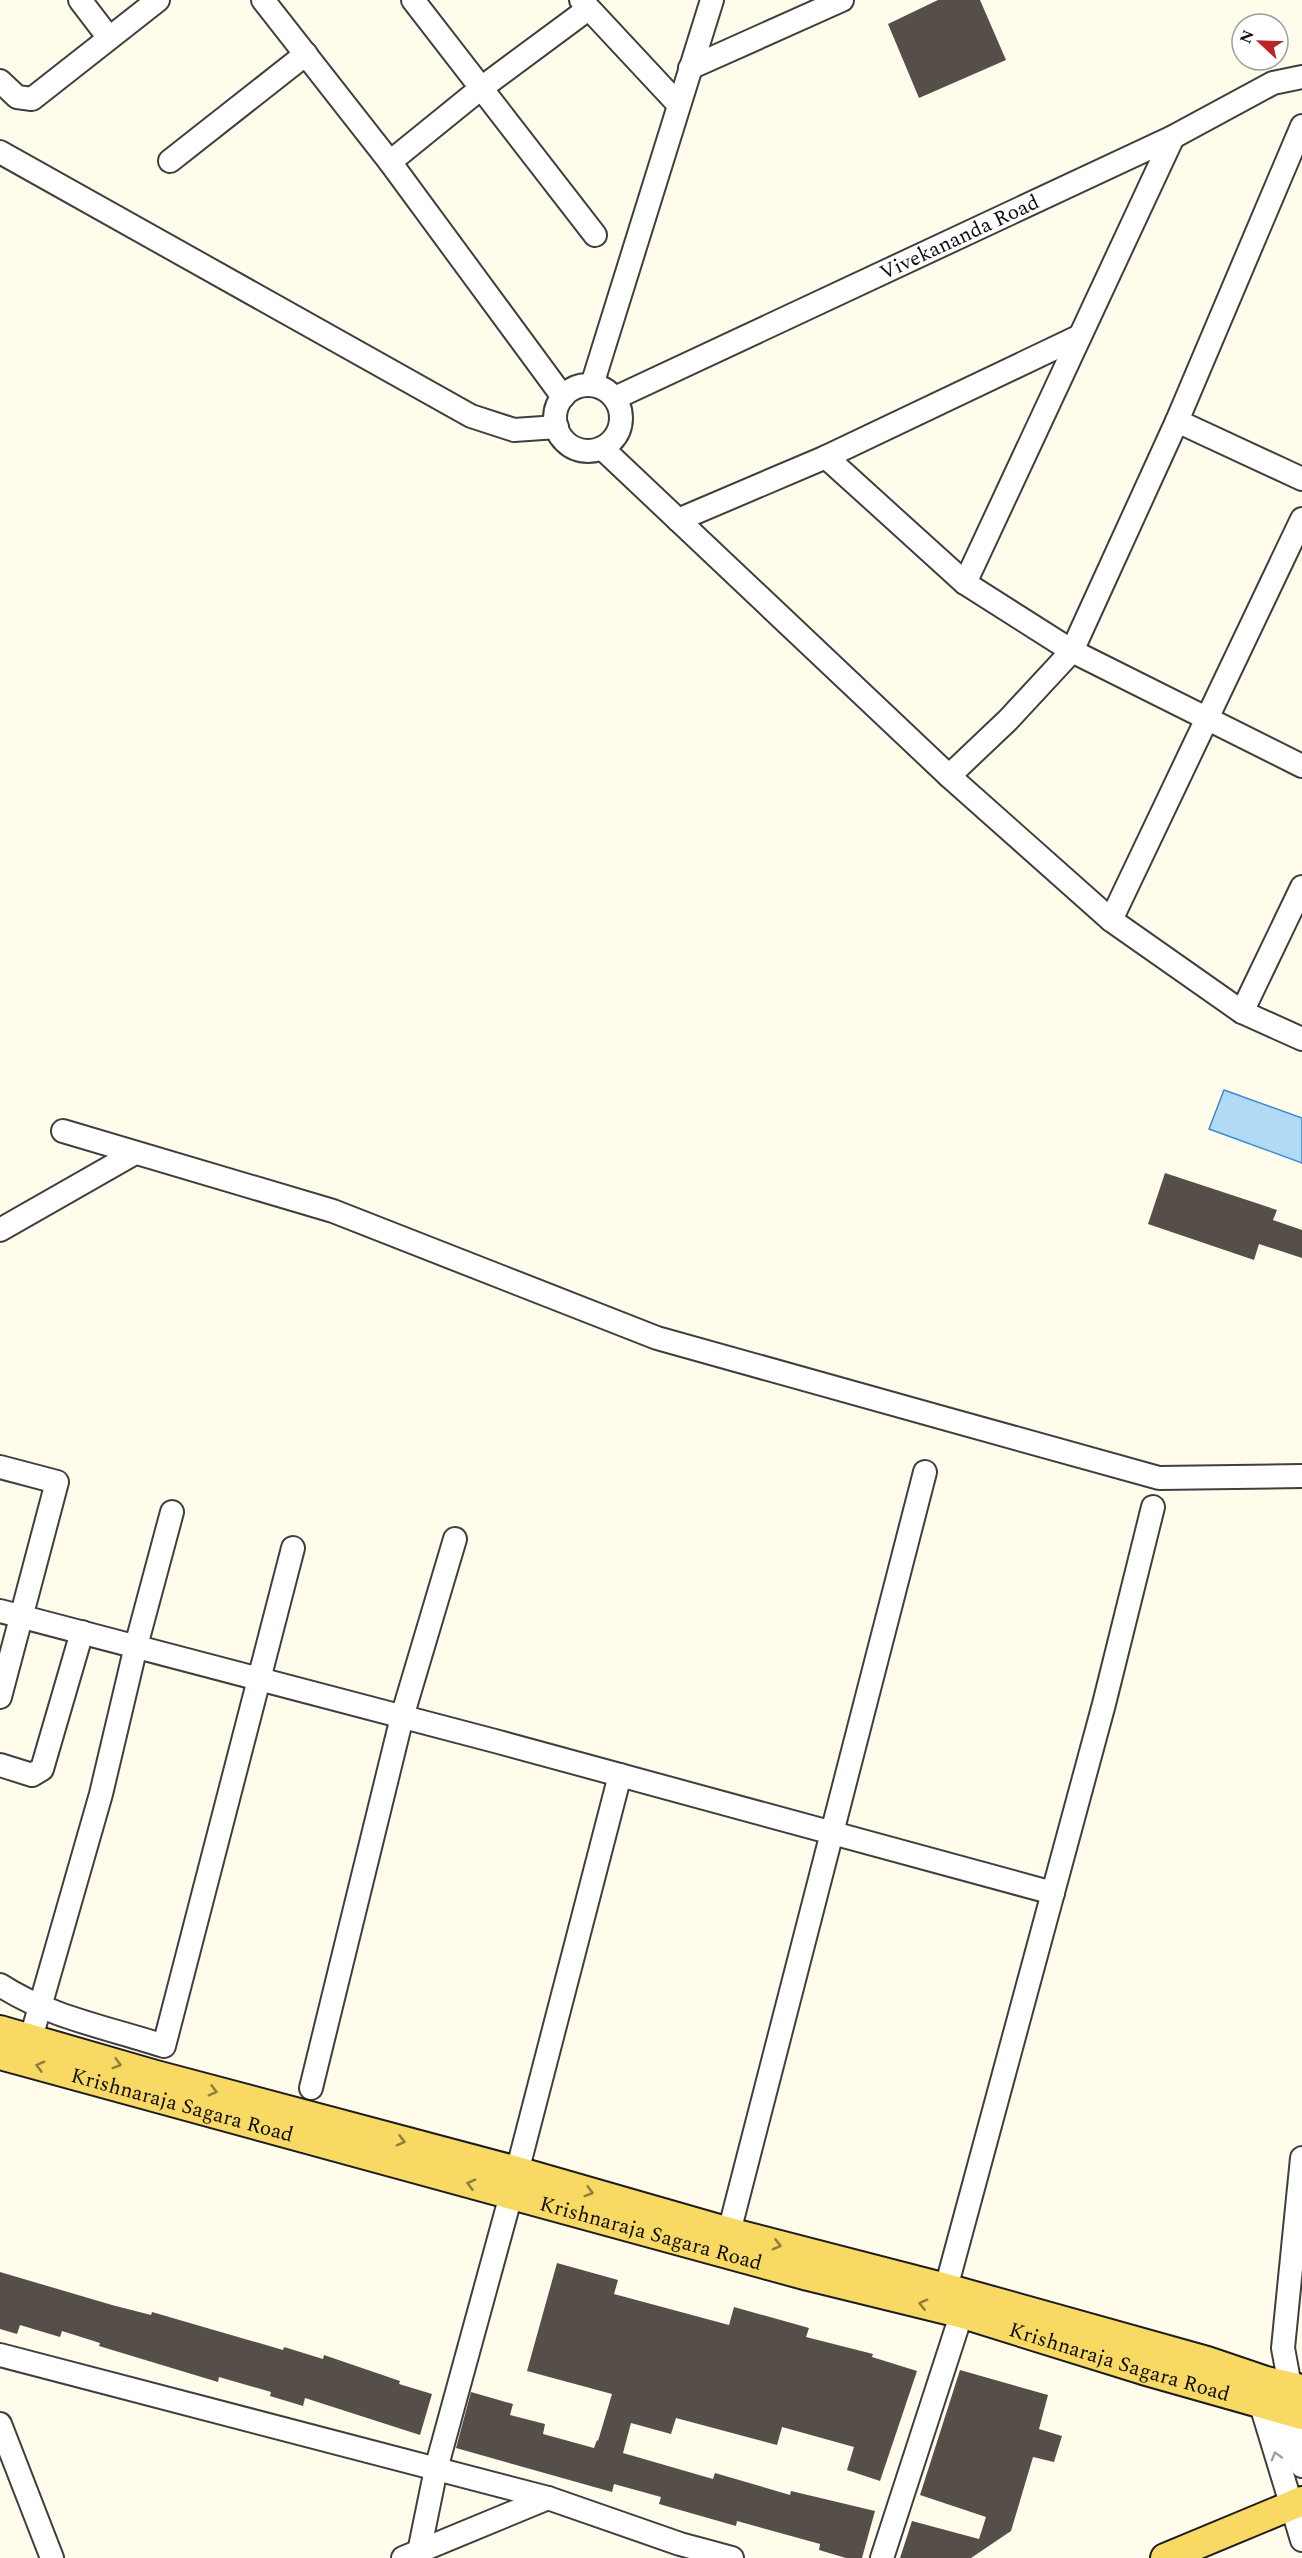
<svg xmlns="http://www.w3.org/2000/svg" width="1302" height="2558" font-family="Spectral,serif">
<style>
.water{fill:#b1daf6;stroke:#388ccd;stroke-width:1.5}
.building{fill:#554e49}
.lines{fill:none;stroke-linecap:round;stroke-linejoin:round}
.minor-casing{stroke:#3f3f3f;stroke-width:26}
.major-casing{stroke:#1d1d1d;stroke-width:32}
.minor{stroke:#fff;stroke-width:22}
.major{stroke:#f8d963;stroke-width:28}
.oneway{stroke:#8e7d3c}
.oneway2{stroke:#9e9e9e}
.labels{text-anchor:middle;stroke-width:6;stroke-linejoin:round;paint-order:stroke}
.street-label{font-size:21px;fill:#0c0c0c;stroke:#fff}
</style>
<rect width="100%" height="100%" fill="#fffcec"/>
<polygon class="water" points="1224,1090 1302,1118 1302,1163 1209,1129"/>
<g class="building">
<polygon points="938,0 980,0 1006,60 919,98 888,24"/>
<polygon points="1165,1173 1277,1210 1273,1220 1302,1230 1302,1258 1259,1244 1254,1260 1148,1224"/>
<polygon points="557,2263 618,2280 614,2294 729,2325 734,2307 809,2328 806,2337 873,2354 872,2357 917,2371 880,2481 847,2470 854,2447 782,2427 777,2445 676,2418 671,2434 631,2423 623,2453 713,2479 715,2473 790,2495 791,2491 875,2511 862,2558 846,2558 819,2550 820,2544 737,2521 736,2526 659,2504 661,2497 614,2484 612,2492 456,2448 471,2392 513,2404 510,2415 545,2424 543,2434 594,2448 597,2440 598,2441 612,2394 527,2371"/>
<polygon points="0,2272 112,2305 151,2315 152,2312 283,2350 284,2347 323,2359 324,2355 400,2381 399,2384 432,2394 420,2435 305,2398 303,2406 270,2396 271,2392 219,2377 218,2382 99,2346 100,2343 62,2331 60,2337 20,2325 17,2334 0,2329"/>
<polygon points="960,2370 1048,2395 1039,2429 1062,2436 1054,2462 1033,2457 1011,2531 971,2558 900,2558 912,2521 979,2539 986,2517 920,2495"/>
</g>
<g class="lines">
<g class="minor-casing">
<g id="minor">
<polyline points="80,0 109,38"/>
<polyline points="263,0 390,162 563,397"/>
<polyline points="413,0 595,235"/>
<polyline points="581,0 678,104"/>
<polyline points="690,68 842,0"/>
<polyline points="0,81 17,97 32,99 158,0"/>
<polyline points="0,152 471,416 514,430 557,427"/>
<polyline points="170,161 306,54"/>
<polyline points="390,162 480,89 588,9"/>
<circle cx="588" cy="418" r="33"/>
<polyline points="592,385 712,0"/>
<path id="s1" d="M615,398L1173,137L1273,83L1302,77"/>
<polyline points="1177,421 1302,479"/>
<polyline points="602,448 949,776 1111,920 1242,1012 1302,1039"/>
<polyline points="826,457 965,583 1072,651 1302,766"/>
<polyline points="678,520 826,457 1078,337"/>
<polyline points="965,583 1173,137"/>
<polyline points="949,776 1008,720 1072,651 1177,421 1302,126"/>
<polyline points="1111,920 1302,519"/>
<polyline points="1242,1012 1302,887"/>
<polyline points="63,1131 333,1211 657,1338 936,1416 1159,1478 1302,1476"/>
<polyline points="0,1230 135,1153"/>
<polyline points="0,1467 57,1482 0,1697"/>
<polyline points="0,1611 495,1741 1053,1893"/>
<polyline points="0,1765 32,1775 42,1769 82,1632"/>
<path d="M0,1985C49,2017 109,2028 164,2046L293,1548"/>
<polyline points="31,2038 101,1794 136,1646 172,1512"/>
<polyline points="311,2088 402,1717 455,1539"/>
<polyline points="1302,2158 1283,2348 1290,2386 1285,2411 1302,2466"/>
<polyline points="729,2232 925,1472"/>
<polyline points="946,2288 1104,1704 1153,1507"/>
<polyline points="0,2355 548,2498 680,2544 732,2558"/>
<polyline points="1264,2390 1261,2405 1302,2540"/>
<polyline points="0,2424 52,2558"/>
<polyline points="419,2552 436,2469 511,2195 620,1775"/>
<polyline points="403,2558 548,2498"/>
<polyline points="882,2558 966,2300"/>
</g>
</g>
<g class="major-casing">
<g id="major">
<polyline points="0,2030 156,2075 517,2171 729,2232 946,2288 1207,2361 1266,2381 1302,2389"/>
<path id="s2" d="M0,2055L808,2276L963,2314L1143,2370L1302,2415"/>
<polyline points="1165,2558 1302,2501"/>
</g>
</g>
<use href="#minor" class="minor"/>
<use href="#major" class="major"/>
</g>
<defs><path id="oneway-chevron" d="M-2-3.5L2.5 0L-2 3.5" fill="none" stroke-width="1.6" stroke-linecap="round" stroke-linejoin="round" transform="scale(1.5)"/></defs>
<g class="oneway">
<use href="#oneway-chevron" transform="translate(117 2064) rotate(16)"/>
<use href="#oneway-chevron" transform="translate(40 2066) rotate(-165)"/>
<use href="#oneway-chevron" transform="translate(213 2091) rotate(15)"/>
<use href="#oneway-chevron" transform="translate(401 2141) rotate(15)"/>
<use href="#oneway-chevron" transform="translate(471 2184) rotate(-165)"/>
<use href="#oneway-chevron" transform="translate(589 2192) rotate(16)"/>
<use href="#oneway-chevron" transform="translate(777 2245) rotate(14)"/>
<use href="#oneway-chevron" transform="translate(923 2304) rotate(-166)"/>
</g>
<use class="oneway2" href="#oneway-chevron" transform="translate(1276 2456) rotate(-106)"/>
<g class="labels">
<g class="street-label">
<text dy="7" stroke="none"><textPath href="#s1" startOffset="380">Vivekananda Road</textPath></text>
<text dy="7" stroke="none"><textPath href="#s2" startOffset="189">Krishnaraja Sagara Road</textPath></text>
<text dy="7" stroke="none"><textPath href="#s2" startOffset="675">Krishnaraja Sagara Road</textPath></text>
<text dy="7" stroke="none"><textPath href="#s2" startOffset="1161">Krishnaraja Sagara Road</textPath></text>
</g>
</g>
<g transform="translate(1260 42) rotate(292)"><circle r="28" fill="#ffffff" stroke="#9e9e9e" stroke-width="1.5"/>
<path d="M0-4.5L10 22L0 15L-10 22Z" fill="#bc2527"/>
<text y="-9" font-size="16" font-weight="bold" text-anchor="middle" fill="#0c0c0c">N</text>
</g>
</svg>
